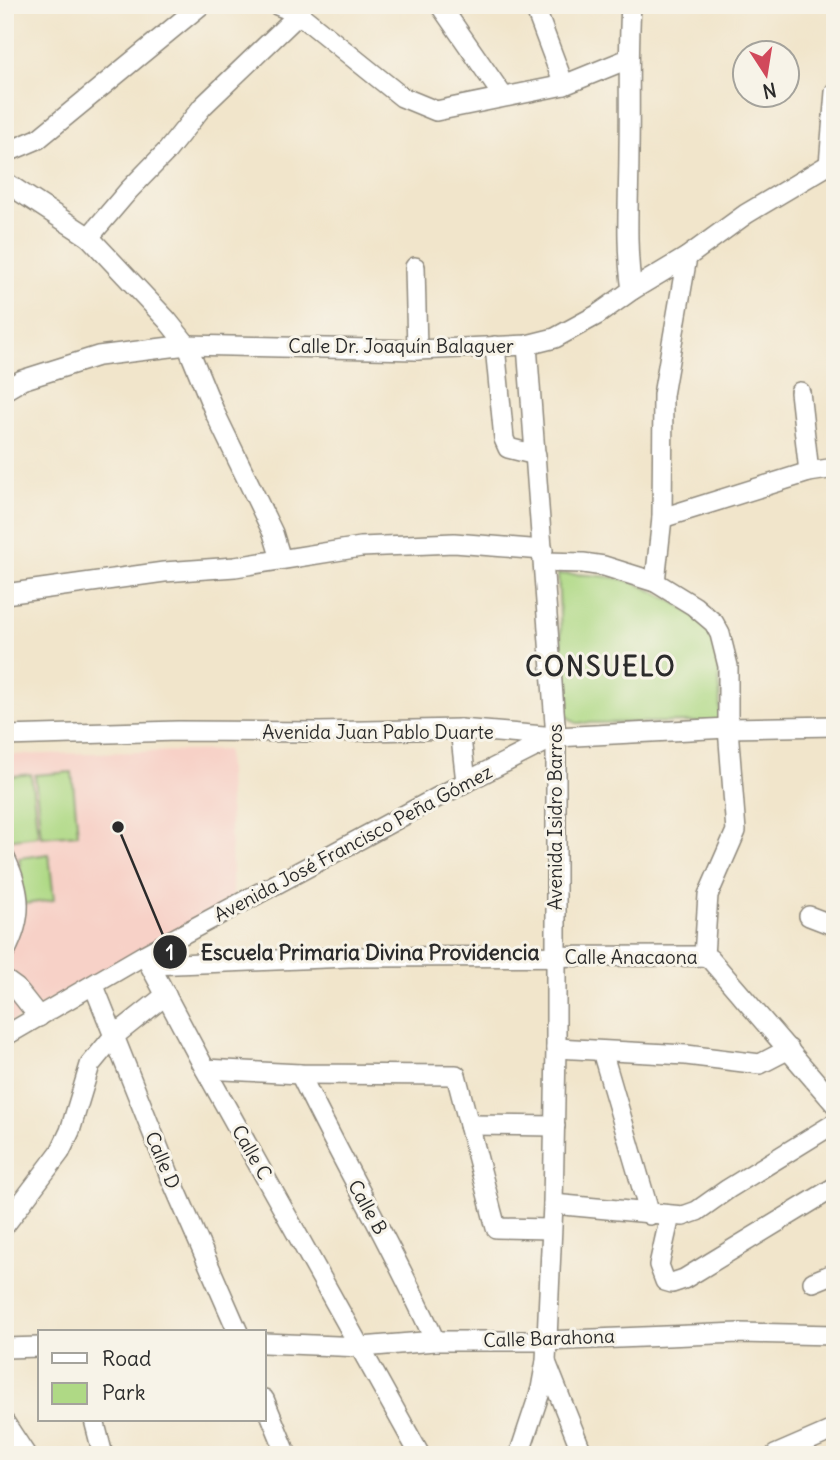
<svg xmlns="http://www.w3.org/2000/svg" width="840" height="1460" font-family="Delius,sans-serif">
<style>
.built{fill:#f7d1c7}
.green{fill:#afd985;stroke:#6d8258;stroke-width:2}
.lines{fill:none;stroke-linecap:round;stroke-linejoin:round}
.minor-casing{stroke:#8e887b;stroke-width:22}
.minor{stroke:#fff;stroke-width:19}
.labels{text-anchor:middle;stroke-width:6;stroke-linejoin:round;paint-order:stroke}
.street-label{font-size:19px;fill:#2b2b2b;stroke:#f7f3e8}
.district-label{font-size:26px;font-weight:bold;letter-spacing:2px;fill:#2b2b2b;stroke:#f7f3e8}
.leader{fill:none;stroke:#2b2b2b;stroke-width:2.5}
.callout-dot{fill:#2b2b2b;stroke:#f7f3e8;stroke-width:2.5}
.mark-label{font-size:21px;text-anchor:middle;font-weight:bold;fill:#fff}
.callout-label{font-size:21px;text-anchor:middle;font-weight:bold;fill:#2b2b2b;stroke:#f7f3e8;stroke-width:6;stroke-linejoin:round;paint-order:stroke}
</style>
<rect width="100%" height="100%" fill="#f7f3e8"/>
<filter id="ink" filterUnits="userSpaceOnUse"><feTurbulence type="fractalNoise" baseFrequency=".0143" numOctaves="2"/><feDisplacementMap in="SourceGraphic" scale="14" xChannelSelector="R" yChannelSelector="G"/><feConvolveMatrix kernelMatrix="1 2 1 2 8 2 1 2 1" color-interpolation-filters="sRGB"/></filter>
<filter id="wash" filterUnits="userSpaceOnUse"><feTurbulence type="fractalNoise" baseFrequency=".00686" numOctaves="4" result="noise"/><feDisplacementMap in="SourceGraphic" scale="28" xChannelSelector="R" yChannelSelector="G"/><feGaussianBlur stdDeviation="1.57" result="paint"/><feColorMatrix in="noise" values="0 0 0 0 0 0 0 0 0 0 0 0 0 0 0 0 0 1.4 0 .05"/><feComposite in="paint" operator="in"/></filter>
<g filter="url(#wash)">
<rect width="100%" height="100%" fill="#f1e5cb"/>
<g class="built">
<polygon points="831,516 835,516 833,714"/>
<polygon points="227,750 233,899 5,1025 5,755"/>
</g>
<g class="green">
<path d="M558,574C578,574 597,575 617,578C639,582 699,611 709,632C723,658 719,694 720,722L576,723L565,715Z"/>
<polygon points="72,772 78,834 41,837 35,775"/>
<polygon points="31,774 38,836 5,840 5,777"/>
<polygon points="49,854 54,900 24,904 19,858"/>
</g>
</g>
<g filter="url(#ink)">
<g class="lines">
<g class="minor-casing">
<g id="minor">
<polyline points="277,5 299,14 402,97 436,111 564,85 628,59"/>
<polyline points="440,5 503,96"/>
<polyline points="534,5 564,85"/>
<path d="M631,5C628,54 630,102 629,150C629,197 625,243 632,290"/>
<polyline points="5,153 38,139 201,5"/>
<polyline points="829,165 835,92"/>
<polyline points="5,182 89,237 167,320 187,345 215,413 273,533 281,559"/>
<polyline points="89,237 129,190 167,151 203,106 299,14"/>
<polyline points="415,267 417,350"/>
<polyline points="495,346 504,439 508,448 536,455"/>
<polyline points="5,390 22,380 98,356 187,345 417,350 527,345 555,338 597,315 632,290 687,257 746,214 835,161"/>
<polyline points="800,392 809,472"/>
<polyline points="662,518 809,472 835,468"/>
<polyline points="545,562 583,563 604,566 655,582 694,606 714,623 720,634 728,666 728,728 736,831 708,895 704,956"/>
<polyline points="655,582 662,518 663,395 687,257"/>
<polyline points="5,594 164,572 235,567 361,547 454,543 543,550"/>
<polyline points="460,729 466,782"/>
<polyline points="5,736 178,731 319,732 460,729 556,737 728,728 835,726"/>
<path d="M5,858C22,893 23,918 5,952"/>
<polyline points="809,916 835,926"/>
<polyline points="145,956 205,1069 420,1455"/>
<polyline points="151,965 349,957 704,956 710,959 835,1104"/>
<polyline points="5,980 16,988 39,1017"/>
<polyline points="94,986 169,1174 238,1332"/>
<polyline points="5,1036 144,955 466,782 555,737"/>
<polyline points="556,1048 686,1055 760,1064 789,1049"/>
<polyline points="602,1051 650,1215"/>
<polyline points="205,1069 300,1074 456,1075 496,1228 551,1229"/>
<path d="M300,1074C343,1164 394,1249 435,1341"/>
<polyline points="469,1125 555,1126"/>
<polyline points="553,1204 683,1216 697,1211 728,1189 835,1123"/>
<polyline points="670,1216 659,1265 665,1281 672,1283 684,1279 835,1187"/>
<polyline points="5,1225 60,1152 70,1131 90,1065 113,1037 166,995"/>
<polyline points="813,1282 835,1273"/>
<polyline points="264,1343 362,1347 435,1341 546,1341 739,1333 835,1335"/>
<polyline points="5,1348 40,1347"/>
<polyline points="546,1362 583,1455"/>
<polyline points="264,1399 287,1455"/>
<polyline points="94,1420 103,1455"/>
<polyline points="5,1423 26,1455"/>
<polyline points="519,1455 541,1389 546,1361 553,1204 556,1048 556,737 527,345"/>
<polyline points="775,1455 835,1429"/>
</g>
</g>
<use href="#minor" class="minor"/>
</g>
</g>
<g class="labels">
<g class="street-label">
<text x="401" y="353">Calle Dr. Joaquín Balaguer</text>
<text x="378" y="739">Avenida Juan Pablo Duarte</text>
<text transform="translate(555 817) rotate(-90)" y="7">Avenida Isidro Barros</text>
<text transform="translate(353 843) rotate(-28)" y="7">Avenida José Francisco Peña Gómez</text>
<text x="631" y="964">Calle Anacaona</text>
<text transform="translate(252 1152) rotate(60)" y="7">Calle C</text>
<text transform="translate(163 1160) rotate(67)" y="7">Calle D</text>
<text transform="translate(368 1207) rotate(61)" y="7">Calle B</text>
<text transform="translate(549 1338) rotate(-2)" y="7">Calle Barahona</text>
</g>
<g class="district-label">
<text x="601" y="676">CONSUELO</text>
</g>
</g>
<path class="leader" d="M118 827L170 952"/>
<g class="callout-dot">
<circle cx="118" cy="827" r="7"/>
<circle cx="170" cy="952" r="18"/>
</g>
<g class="mark-label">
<text x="170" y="960">1</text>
</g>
<g class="callout-label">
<text x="370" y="960">Escuela Primaria Divina Providencia</text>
</g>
<rect width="840" height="1460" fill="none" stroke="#f7f3e8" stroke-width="28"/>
<rect x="38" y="1330" width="228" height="91" fill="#f7f3e8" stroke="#a5a39c" stroke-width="2"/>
<rect x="52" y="1353" width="35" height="10" fill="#ffffff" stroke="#a5a39c" stroke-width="2"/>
<text x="102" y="1366" font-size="21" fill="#2b2b2b">Road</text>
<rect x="52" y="1383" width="35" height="21" fill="#afd985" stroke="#a5a39c" stroke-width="2"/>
<text x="102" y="1400" font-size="21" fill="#2b2b2b">Park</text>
<g transform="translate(766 74) rotate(168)"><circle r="33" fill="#f7f3e8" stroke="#a5a39c" stroke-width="2"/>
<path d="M0-5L12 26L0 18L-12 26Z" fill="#d1495b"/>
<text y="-10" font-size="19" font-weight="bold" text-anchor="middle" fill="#2b2b2b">N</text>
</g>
</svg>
